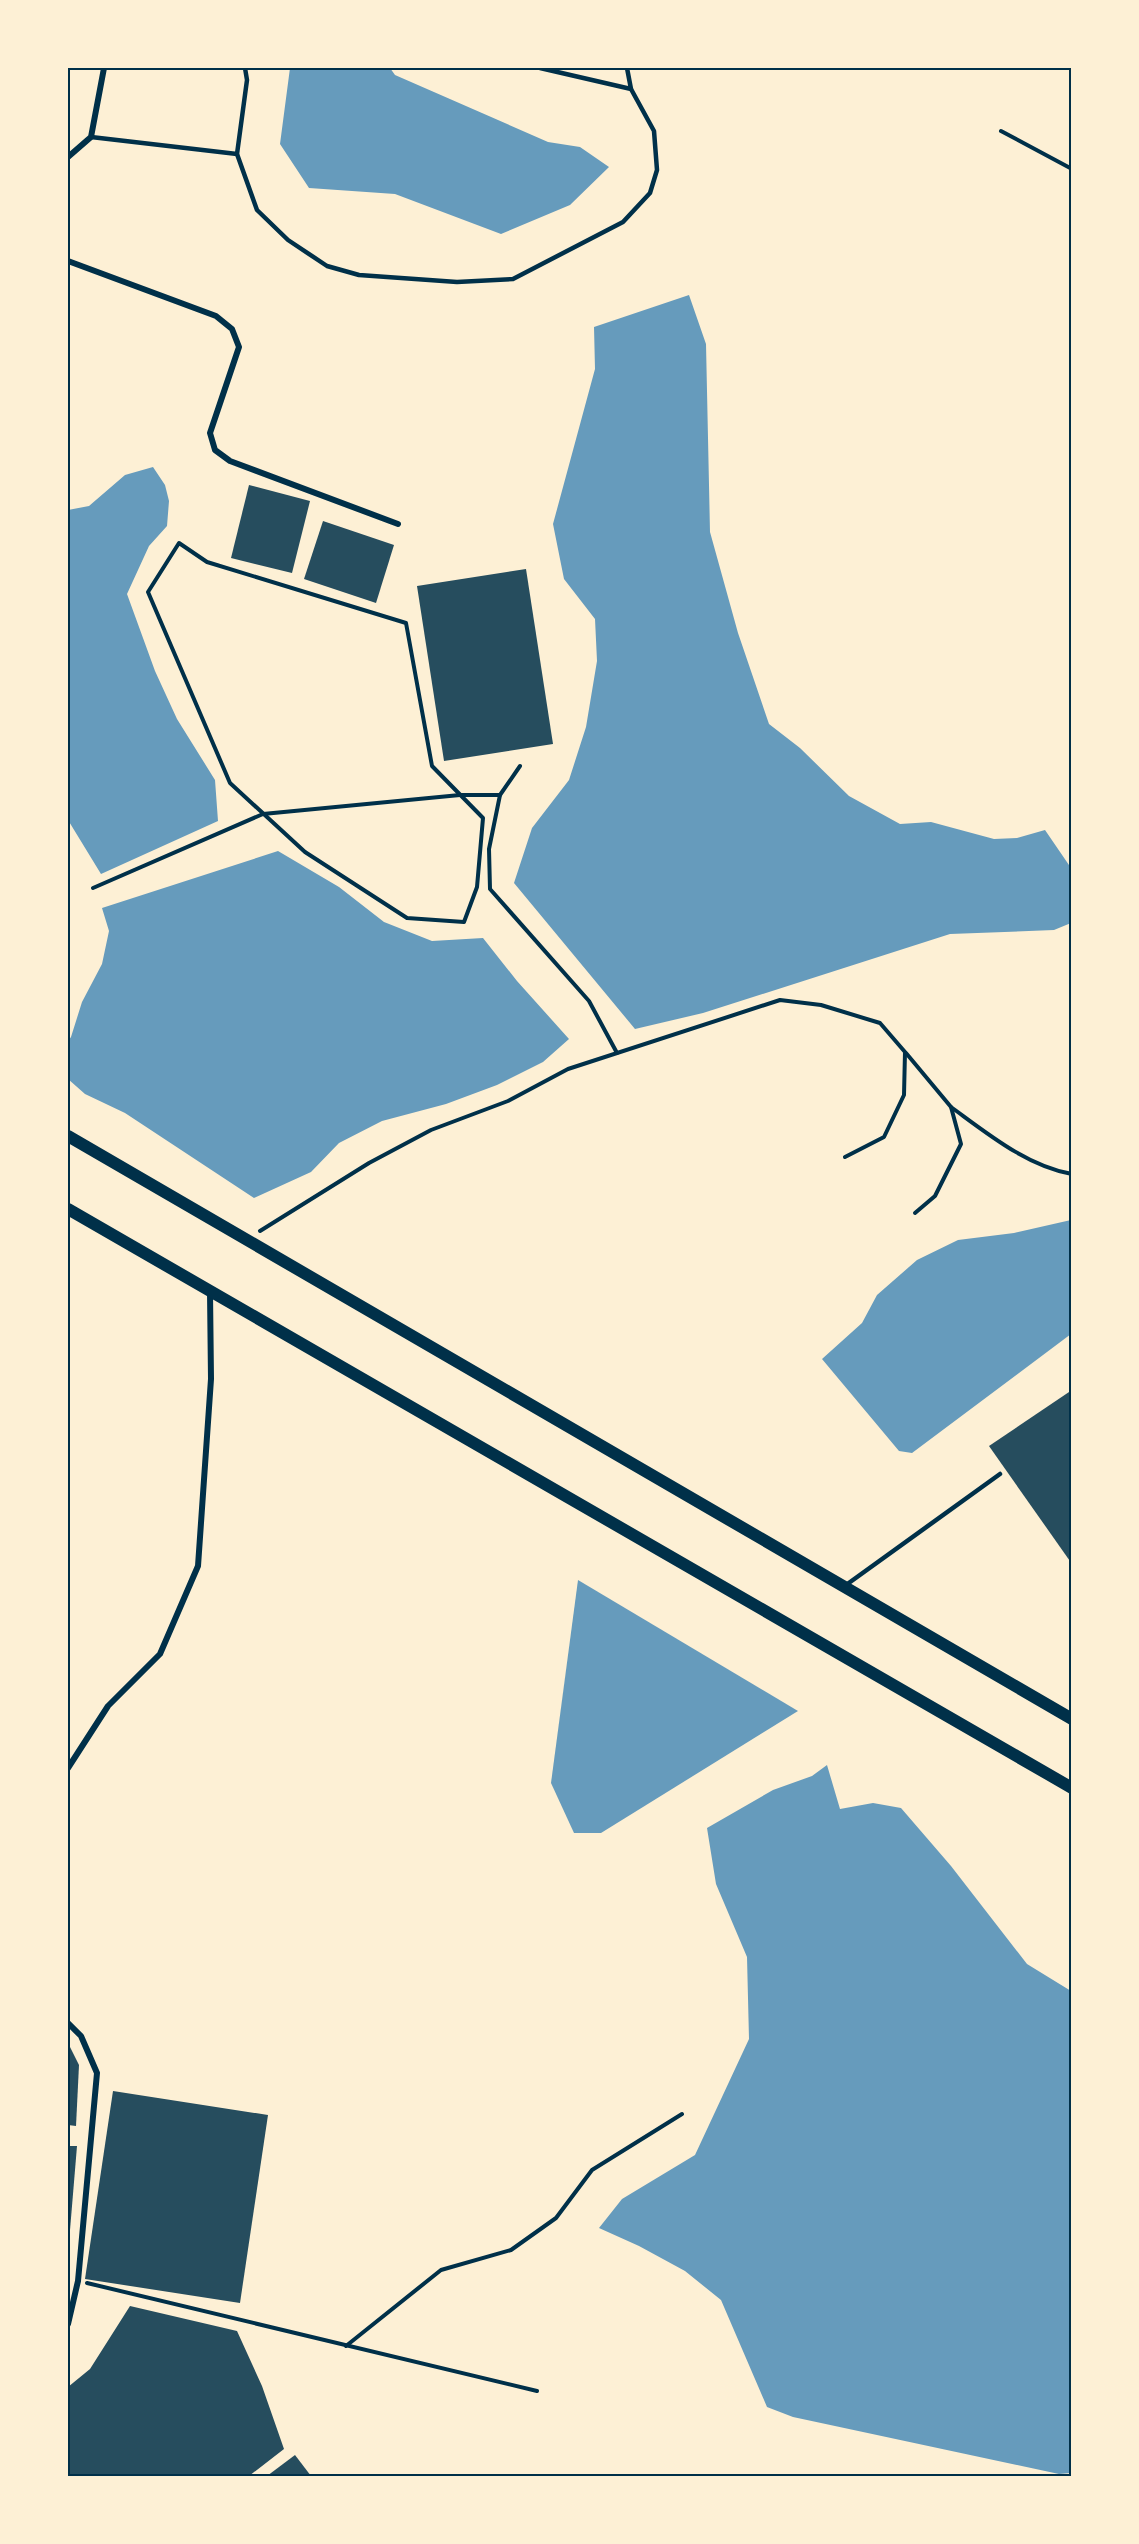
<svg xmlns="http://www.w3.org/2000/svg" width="1139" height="2544" font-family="'PT Sans Narrow',sans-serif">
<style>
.water{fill:#669bbc}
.building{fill:#264d5e}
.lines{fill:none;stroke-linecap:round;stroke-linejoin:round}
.path{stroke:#003049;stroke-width:4}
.service{stroke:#003049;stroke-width:4.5}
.minor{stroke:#003049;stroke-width:6}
.secondary{stroke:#003049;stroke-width:12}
.neatline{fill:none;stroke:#003049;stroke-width:2}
</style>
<rect width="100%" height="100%" fill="#fdf0d5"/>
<g class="water">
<polygon points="290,68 390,68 395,75 548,142 580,147 609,167 570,205 501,234 395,194 309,188 280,144"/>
<polygon points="689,295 706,344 710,532 738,633 769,724 800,748 849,796 900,824 931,822 994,839 1017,838 1045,830 1071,868 1071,923 1054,930 950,934 703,1013 635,1029 514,883 532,828 569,780 586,727 597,661 595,619 564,579 553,524 595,369 594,327"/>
<polygon points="153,467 165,485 169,501 167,526 149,546 127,594 155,671 177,719 215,780 218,821 101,874 68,820 68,510 89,506 125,475"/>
<polygon points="278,851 339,887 384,922 432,941 483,938 517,981 569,1039 543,1062 497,1085 446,1104 382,1121 339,1143 311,1172 254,1198 125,1113 85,1094 68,1079 68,1041 71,1037 82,1002 102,964 109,931 102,908"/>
<polygon points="1071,1220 1071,1334 912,1453 899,1451 822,1359 862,1323 877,1295 917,1260 958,1240 1014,1233"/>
<polygon points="578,1580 798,1711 601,1833 574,1833 551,1783"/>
<polygon points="827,1765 840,1809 873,1803 901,1808 951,1866 1027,1964 1071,1991 1071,2473 1059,2474 793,2417 767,2407 721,2300 685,2271 639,2246 599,2228 622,2199 695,2155 749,2039 747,1957 716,1884 707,1828 773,1790 812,1776"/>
</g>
<g class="building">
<polygon points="249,485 310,501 292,573 231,558"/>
<polygon points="323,521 394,545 376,603 304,579"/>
<polygon points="526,569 553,744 444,761 417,586"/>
<polygon points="1072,1390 1072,1564 989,1446"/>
<polygon points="68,2043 79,2065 76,2126 68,2125"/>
<polygon points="113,2091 268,2115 240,2303 85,2279"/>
<polygon points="68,2146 77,2146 69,2242 68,2241"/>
<polygon points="130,2306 237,2331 262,2386 284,2449 249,2476 68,2476 68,2387 90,2369"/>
<polygon points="295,2455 311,2476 267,2476"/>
</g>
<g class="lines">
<g class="path">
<polyline points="1001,131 1072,169"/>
<polygon points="179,543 207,562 406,623 432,766 483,818 477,887 464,922 407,918 305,852 230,783 148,592"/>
<polyline points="520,766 500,795 489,849 490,889 589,1001 617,1053"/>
<polyline points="93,888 263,814 460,795 500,795"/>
<polyline points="906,1053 951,1107 961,1144 935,1196 915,1213"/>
<path d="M951,1107C988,1134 1027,1166 1072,1174"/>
<polyline points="260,1231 369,1163 431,1130 508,1101 568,1069 780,1000 821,1005 880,1023 905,1052 904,1095 884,1137 845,1157"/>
<polyline points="87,2283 537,2391"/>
<polyline points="346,2346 441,2270 511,2250 556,2218 592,2170 682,2114"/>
</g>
<g class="service">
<polyline points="245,68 247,80 237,154 257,210 288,240 327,266 359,275 457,282 513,279 623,222 650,193 657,170 654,131 631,89 627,68"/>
<polyline points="540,68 631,89"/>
<polyline points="91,137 237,154"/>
<polyline points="846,1585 1000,1474"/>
</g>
<g class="minor">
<polyline points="68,157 91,137 104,68"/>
<polyline points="68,261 216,316 232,329 239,347 210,433 215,450 230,461 398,524"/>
<polyline points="68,1768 108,1706 160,1654 198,1566 211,1379 210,1292"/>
<polyline points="68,2023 81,2036 97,2073 78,2281 68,2324"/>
</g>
<g class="secondary">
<polyline points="68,1136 1072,1719"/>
<polyline points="68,1209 1072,1788"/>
</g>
</g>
<rect width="1139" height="2544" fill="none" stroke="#fdf0d5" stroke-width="138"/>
<rect x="69" y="69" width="1001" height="2406" class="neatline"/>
</svg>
